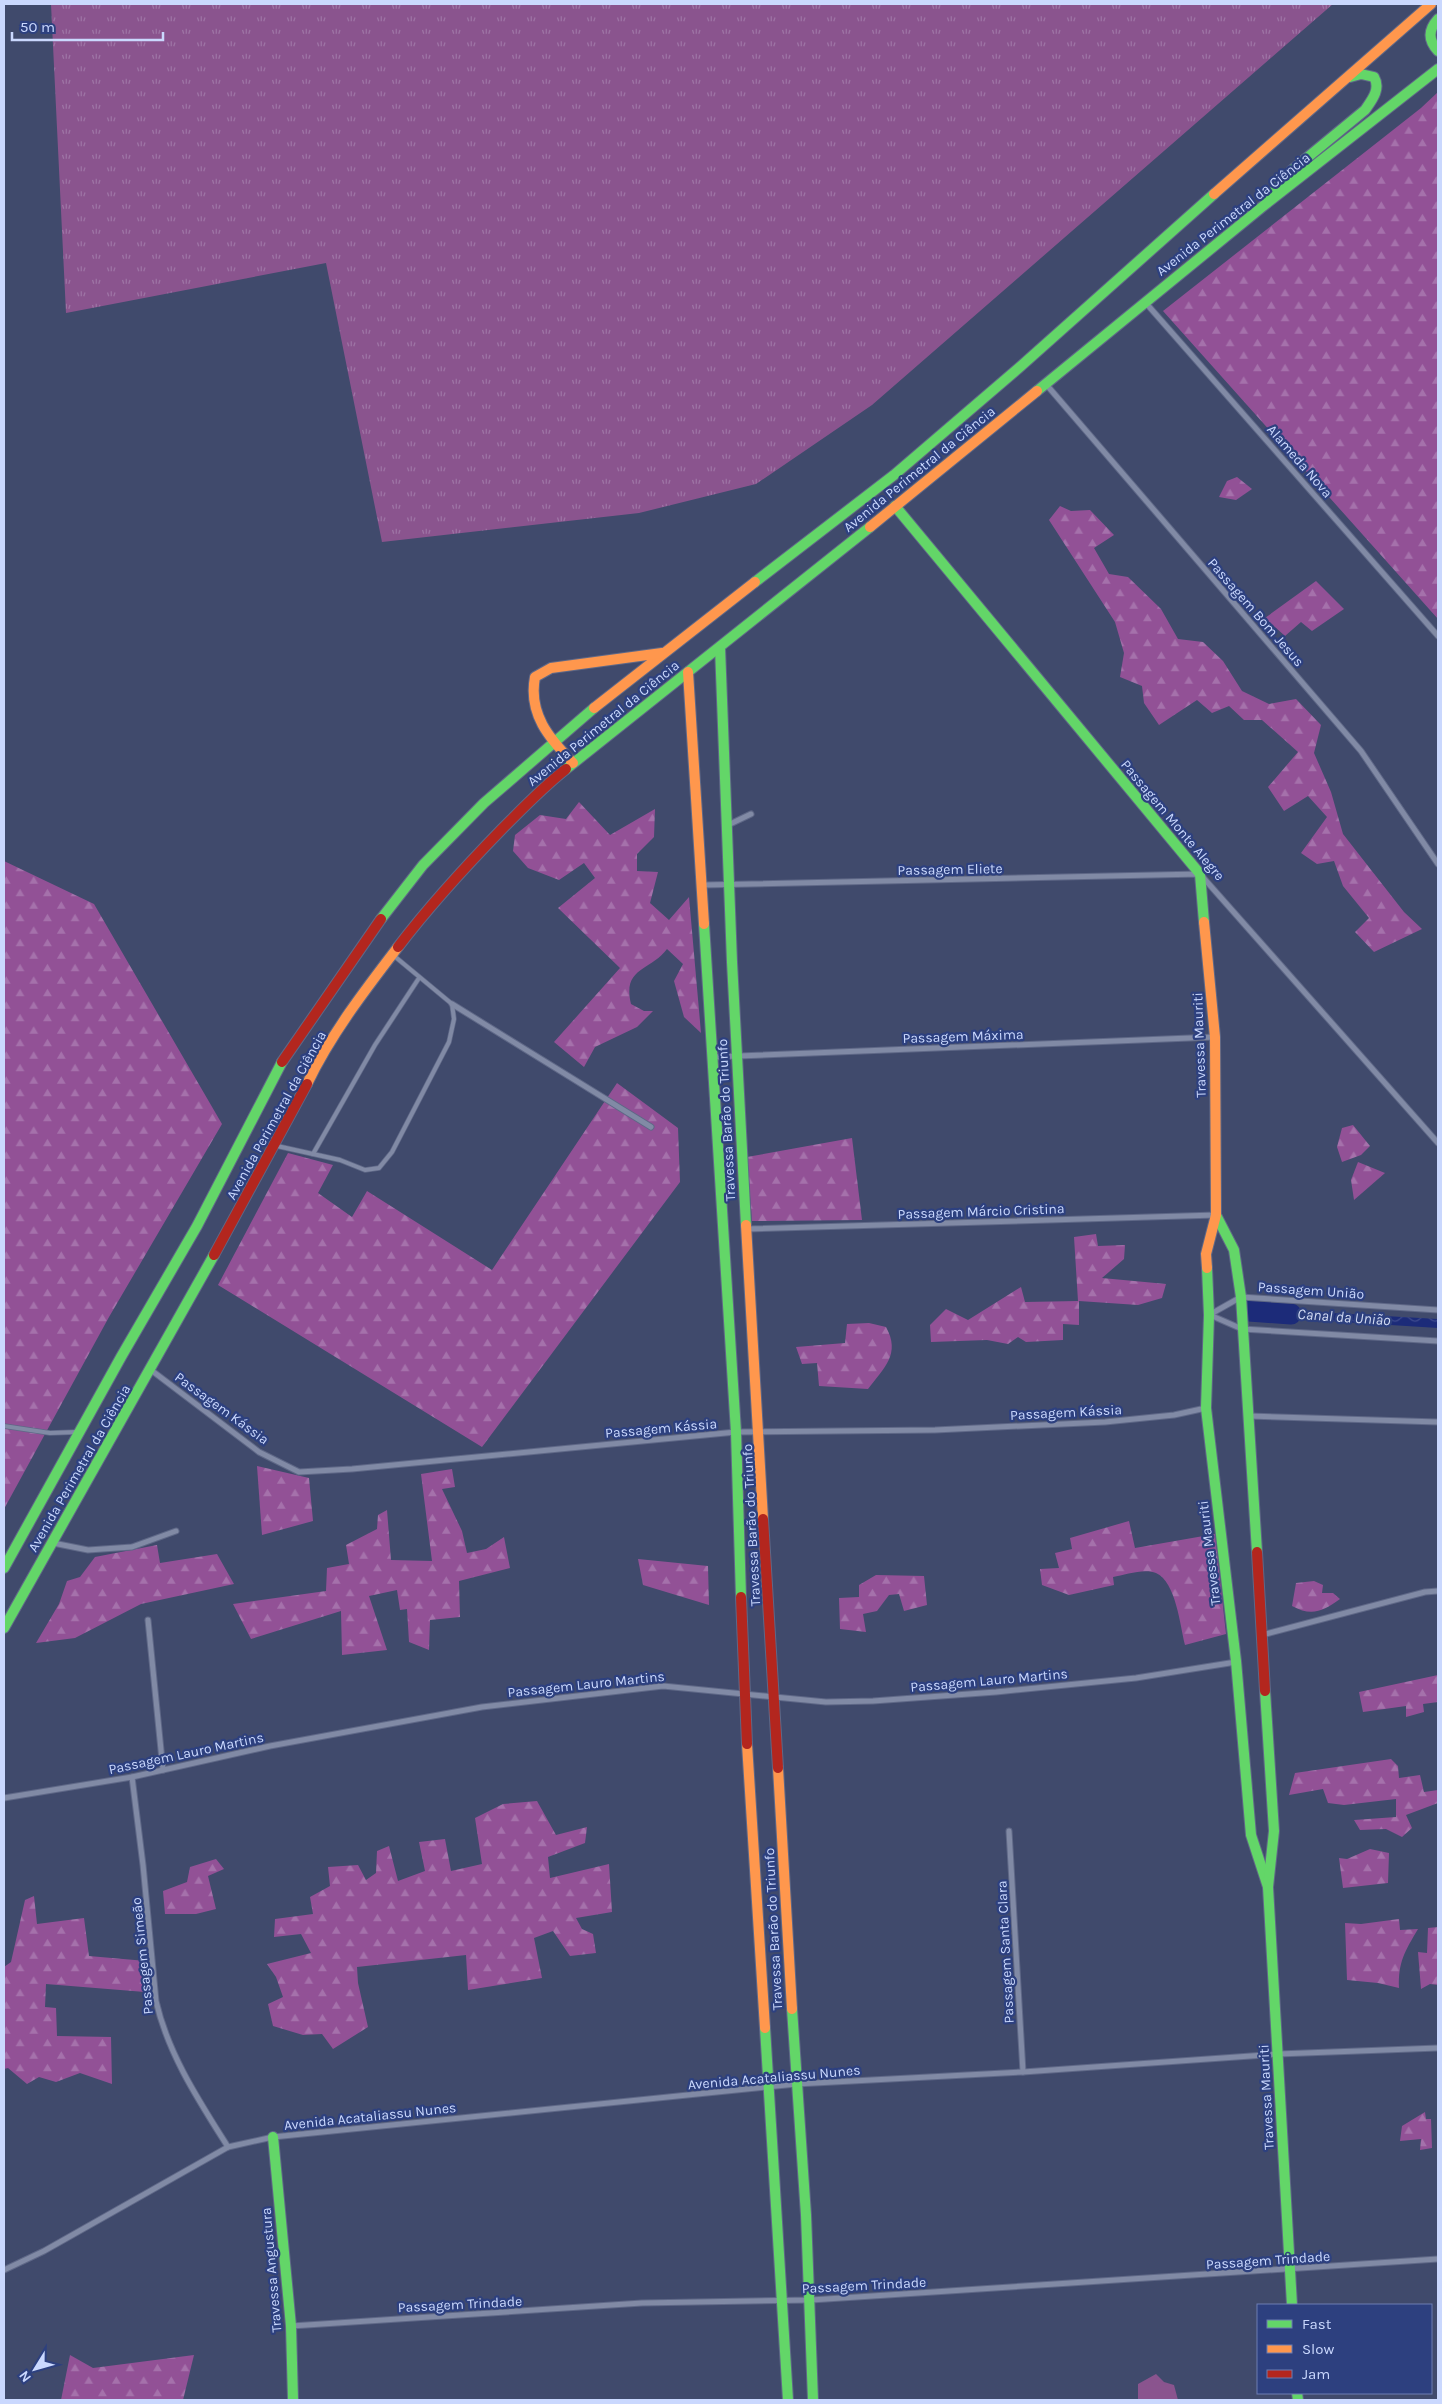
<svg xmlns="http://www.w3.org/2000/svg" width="1442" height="2404" font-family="Karla,sans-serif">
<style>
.grass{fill:#8a548e}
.forest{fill:url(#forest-firs)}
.park{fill:url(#park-tufts)}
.water{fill:url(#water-waves)}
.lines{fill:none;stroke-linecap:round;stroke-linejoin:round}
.canal{stroke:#1c2b79;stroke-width:21}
.lane-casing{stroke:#5f6887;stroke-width:5.5}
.street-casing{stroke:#5f6887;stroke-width:7}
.fast-casing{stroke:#5f6887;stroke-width:12}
.slow-casing{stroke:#5f6887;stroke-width:12}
.jam-casing{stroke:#5f6887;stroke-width:12}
.lane{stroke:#818aa5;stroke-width:4}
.street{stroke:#818aa5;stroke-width:5}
.fast{stroke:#63d668;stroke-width:10}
.slow{stroke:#ff974d;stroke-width:10}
.jam{stroke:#b3261e;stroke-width:10}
.labels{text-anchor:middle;stroke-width:4.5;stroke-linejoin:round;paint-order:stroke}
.street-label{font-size:14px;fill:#cad8fe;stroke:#2d407f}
.water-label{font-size:15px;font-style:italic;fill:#d2dbf3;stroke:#2d407f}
</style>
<defs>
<pattern id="forest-firs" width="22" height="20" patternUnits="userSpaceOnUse" patternTransform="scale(1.25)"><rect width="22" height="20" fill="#925196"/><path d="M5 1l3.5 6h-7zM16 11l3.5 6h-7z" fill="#a571ab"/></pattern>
<pattern id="park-tufts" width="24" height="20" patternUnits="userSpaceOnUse" patternTransform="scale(1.25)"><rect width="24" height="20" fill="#8a548e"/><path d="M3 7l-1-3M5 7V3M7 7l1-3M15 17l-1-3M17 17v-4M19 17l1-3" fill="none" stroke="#9e74a5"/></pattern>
<pattern id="water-waves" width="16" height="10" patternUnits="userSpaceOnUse" patternTransform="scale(1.25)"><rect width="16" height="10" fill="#1c2b79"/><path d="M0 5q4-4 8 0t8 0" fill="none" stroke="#3c498d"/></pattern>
</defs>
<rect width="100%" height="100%" fill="#404a6c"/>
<polygon class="grass" points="1156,2374 1164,2382 1174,2385 1178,2400 1138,2400 1138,2384"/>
<g class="forest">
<polygon points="1438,92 1438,619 1163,311 1421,108"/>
<polygon points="1237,477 1252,489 1236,500 1219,497 1227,481"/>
<polygon points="1060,506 1071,511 1090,510 1114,535 1094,548 1109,574 1128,577 1161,609 1178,639 1203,642 1223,661 1242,691 1269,704 1296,699 1321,725 1314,753 1331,792 1343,834 1404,912 1422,929 1374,952 1355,932 1369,918 1343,886 1334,861 1317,864 1301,853 1327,817 1308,796 1284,811 1268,787 1298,752 1262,720 1244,720 1229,706 1212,713 1197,700 1159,725 1144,703 1142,686 1120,677 1124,653 1115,622 1049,520"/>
<polygon points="1316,581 1344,609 1312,631 1301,622 1285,636 1265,618"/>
<path d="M579,802L610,835L655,809L654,837L637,854V871L658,872L650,903L669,920L689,897L701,1033L684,1017L674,981L683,964L667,949C651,971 622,967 631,1004L644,1011H653L637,1027L595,1047L584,1067L554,1042L620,968L558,908L595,878L584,863L559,880L528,868L513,851L515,835L540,815L566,819Z"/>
<polygon points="4,861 94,904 222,1124 109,1317 4,1509"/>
<polygon points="617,1083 678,1128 680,1182 482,1447 218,1285 288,1153 333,1165 318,1193 352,1217 367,1191 492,1270"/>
<polygon points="1353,1125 1370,1146 1361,1155 1342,1162 1337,1147 1342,1128"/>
<polygon points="852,1138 862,1220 752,1221 747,1157"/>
<polygon points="1358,1162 1385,1173 1354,1200 1351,1180"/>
<polygon points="1096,1234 1098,1246 1125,1245 1124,1259 1102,1278 1166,1284 1162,1298 1138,1305 1079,1301 1079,1325 1063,1324 1063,1340 1026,1342 1018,1337 1008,1344 987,1340 931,1342 930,1325 946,1309 968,1320 1021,1287 1025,1302 1078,1301 1074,1237"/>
<path d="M869,1323L886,1327C901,1354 884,1368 868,1389L819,1386L817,1363L802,1364L796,1347L845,1343L847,1324Z"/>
<polygon points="257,1466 309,1478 313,1521 262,1535"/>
<polygon points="452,1469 455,1487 442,1489 462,1531 467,1553 486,1549 504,1537 510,1568 459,1581 460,1617 430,1620 429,1650 409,1642 407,1609 400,1610 397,1590 369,1596 387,1650 342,1655 341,1611 251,1639 233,1604 326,1591 327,1568 349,1564 346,1545 377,1529 378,1515 387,1510 391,1560 432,1561 421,1474"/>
<path d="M1129,1521L1135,1548L1215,1534L1226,1634L1185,1645C1180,1625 1176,1582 1156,1573C1144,1568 1125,1575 1113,1577L1114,1585L1069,1595L1042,1585L1040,1569L1059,1568L1055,1553L1072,1549L1070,1538Z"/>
<polygon points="157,1545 160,1563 217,1554 234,1584 141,1604 75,1638 36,1643 59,1604 67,1581 80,1577 95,1557"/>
<polygon points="638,1559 708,1566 709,1605 643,1585"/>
<polygon points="876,1575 924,1576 927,1605 904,1611 899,1594 889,1595 877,1611 863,1614 866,1632 840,1629 839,1598 859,1597 859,1585"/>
<path d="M1314,1581L1323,1585L1322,1593H1333L1340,1599C1323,1611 1312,1617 1292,1606L1296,1583Z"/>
<polygon points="1438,1675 1438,1702 1423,1704 1424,1712 1406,1717 1406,1706 1363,1712 1359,1692"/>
<polygon points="1391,1759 1398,1766 1399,1778 1420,1775 1424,1792 1438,1790 1438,1803 1406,1815 1412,1828 1402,1837 1386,1829 1360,1830 1354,1820 1396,1817 1396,1799 1344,1805 1328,1803 1323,1789 1289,1795 1295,1773"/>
<polygon points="537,1801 556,1835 587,1827 585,1843 548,1857 550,1878 609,1864 612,1912 576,1918 582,1929 593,1934 596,1953 570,1956 553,1931 534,1938 542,1978 468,1990 466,1955 357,1967 358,1983 368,2027 333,2049 322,2034 303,2035 273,2026 268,2004 283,1997 276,1977 267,1964 311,1953 301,1934 274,1937 275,1919 313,1914 310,1897 330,1886 328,1867 358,1865 366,1880 376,1873 377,1851 389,1846 398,1881 425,1871 419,1842 445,1839 451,1871 482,1864 475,1818 503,1804"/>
<polygon points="1370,1849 1389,1853 1388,1883 1343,1888 1339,1858 1347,1859"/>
<polygon points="216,1859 224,1869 208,1876 216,1909 196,1914 165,1914 163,1891 187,1882 190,1867"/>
<polygon points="34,1896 37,1924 84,1918 89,1956 146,1961 145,1992 46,1984 45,2007 56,2008 57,2036 111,2037 112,2084 80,2073 56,2082 39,2077 27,2084 8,2068 4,2069 4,1967 11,1962 25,1900"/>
<path d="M1399,1919L1400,1930L1418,1929C1405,1951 1398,1962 1399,1988L1378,1983L1347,1980L1345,1923L1361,1924Z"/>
<polygon points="1438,1927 1438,1985 1430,1984 1421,1989 1418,1952 1427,1953 1428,1928"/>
<polygon points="1425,2112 1426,2119 1431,2119 1432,2148 1420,2150 1421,2139 1400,2141 1402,2126"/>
<polygon points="70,2355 93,2368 194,2355 183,2400 61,2400"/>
</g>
<polygon class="park" points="51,4 1333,4 872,405 756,484 639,513 382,542 326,263 66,313"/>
<polygon class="water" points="1263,1309 1438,1319 1438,1328 1263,1317"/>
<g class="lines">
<polyline class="canal" points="1249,1311 1291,1314"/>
<g class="lane-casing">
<g id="lane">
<polyline points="277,1146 340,1160 365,1170 379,1168 392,1152 449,1042 454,1019 452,1004 393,955"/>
<polyline points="313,1154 375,1045 419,978"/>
<polyline points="4,1426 50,1433 77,1432"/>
</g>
</g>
<g class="street-casing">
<g id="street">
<polyline points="1145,302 1438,636"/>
<polyline points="1045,383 1361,751 1438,864"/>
<polyline points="726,826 751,814"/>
<polyline points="702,885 1200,874 1438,1143"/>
<polyline points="452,1004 651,1127"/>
<polyline points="713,1057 1215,1037"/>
<polyline points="746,1229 1216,1215"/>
<polyline points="1209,1315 1241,1297 1438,1310"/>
<polyline points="1210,1315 1242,1329 1438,1341"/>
<polyline points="151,1370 259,1452 299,1472 352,1469 736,1432 935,1430 1105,1422 1174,1415 1206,1408"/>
<polyline points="1249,1416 1438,1422"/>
<polyline points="53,1543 88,1550 132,1547 176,1531"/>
<polyline points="148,1620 163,1770"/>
<polyline points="1262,1635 1425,1592 1438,1591"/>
<path d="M132,1777L143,1865L156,2001C168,2054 199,2101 228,2147"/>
<polyline points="4,1798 132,1777 270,1746 482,1707 663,1686 826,1702 873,1701 996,1692 1136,1678 1236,1662"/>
<polyline points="1009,1831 1023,2072"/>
<polyline points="4,2270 44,2251 228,2147 273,2137 796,2084 1023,2072 1278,2054 1438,2048"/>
<polyline points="291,2326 642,2303 811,2300 1438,2259"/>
</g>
</g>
<g class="fast-casing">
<g id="fast">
<path d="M1438,19C1428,30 1428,40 1438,51"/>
<path d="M1267,200L1291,171L1365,110C1372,100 1381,89 1374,77L1361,74L1350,77"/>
<polyline points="1037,391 1262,207 1438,69"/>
<polyline points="895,506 1200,874 1204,922"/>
<polyline points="755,582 894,475 1021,366 1214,194"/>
<polyline points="720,647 732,962 746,1225"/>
<polyline points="566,769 870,527"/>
<polyline points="381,919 423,865 484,803 594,708"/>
<polyline points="704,924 736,1432 741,1597"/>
<polyline points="1216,1215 1234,1250 1241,1297 1257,1552"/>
<polyline points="1207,1268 1209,1315 1206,1408 1236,1661 1251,1835 1268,1887"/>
<polyline points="4,1568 121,1357 197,1226 282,1062"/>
<polyline points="4,1628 214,1255"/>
<polyline points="1265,1691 1274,1831 1268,1887 1292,2305"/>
<polyline points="792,2009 806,2215 813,2400"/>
<polyline points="765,2028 788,2400"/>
<polyline points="273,2137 291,2326 293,2400"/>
<polyline points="1297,2393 1298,2400"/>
</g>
</g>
<g class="slow-casing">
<g id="slow">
<polyline points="1214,194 1431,4"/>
<polyline points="870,527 1037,391"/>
<polyline points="688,672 704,924"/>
<polyline points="594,708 755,582"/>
<path d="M573,763C549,738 528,714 535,677L551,668L662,653"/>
<polyline points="1204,922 1215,1037 1216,1215 1206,1254 1207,1268"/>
<path d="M307,1084C331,1034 365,990 398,947"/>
<polyline points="746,1225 763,1519"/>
<polyline points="747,1744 765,2028"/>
<polyline points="778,1768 792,2009"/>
</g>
</g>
<g class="jam-casing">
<g id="jam">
<path d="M398,947C430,905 465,867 502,829C523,808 543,787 566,769"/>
<polyline points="282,1062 381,919"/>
<polyline points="214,1255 307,1084"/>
<polyline points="763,1519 778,1768"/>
<polyline points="1257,1552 1265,1691"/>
<polyline points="741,1597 747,1744"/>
</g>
</g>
<use href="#lane" class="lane"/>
<use href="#street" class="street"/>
<use href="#fast" class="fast"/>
<use href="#slow" class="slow"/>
<use href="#jam" class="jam"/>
</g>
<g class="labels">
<g class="street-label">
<text transform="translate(1233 214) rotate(-38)" y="5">Avenida Perimetral da Ciência</text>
<text transform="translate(1300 461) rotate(49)" y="5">Alameda Nova</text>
<text transform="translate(919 469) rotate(-39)" y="5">Avenida Perimetral da Ciência</text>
<text transform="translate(1256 612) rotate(49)" y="5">Passagem Bom Jesus</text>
<text transform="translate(603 723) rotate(-39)" y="5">Avenida Perimetral da Ciência</text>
<text transform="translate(1173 820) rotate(50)" y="5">Passagem Monte Alegre</text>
<text transform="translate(950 869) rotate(-1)" y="5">Passagem Eliete</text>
<text transform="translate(963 1036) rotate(-2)" y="5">Passagem Máxima</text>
<text transform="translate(1199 1045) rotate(-92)" y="5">Travessa Mauriti</text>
<text transform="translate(276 1115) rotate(-61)" y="5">Avenida Perimetral da Ciência</text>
<text transform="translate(726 1120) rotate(-93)" y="5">Travessa Barão do Triunfo</text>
<text transform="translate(981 1211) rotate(-2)" y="5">Passagem Márcio Cristina</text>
<text transform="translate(1311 1290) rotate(4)" y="5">Passagem União</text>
<text transform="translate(222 1408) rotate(36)" y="5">Passagem Kássia</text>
<text transform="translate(1066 1412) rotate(-3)" y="5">Passagem Kássia</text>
<text transform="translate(661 1428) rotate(-5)" y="5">Passagem Kássia</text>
<text transform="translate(79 1468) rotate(-60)" y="5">Avenida Perimetral da Ciência</text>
<text transform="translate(751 1525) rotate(-93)" y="5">Travessa Barão do Triunfo</text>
<text transform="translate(1209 1553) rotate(-97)" y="5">Travessa Mauriti</text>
<text transform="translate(989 1680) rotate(-5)" y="5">Passagem Lauro Martins</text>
<text transform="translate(586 1684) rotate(-6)" y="5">Passagem Lauro Martins</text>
<text transform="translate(186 1753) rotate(-12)" y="5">Passagem Lauro Martins</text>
<text transform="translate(773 1929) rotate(-93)" y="5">Travessa Barão do Triunfo</text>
<text transform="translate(1005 1952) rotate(-93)" y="5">Passagem Santa Clara</text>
<text transform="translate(142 1956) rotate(-96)" y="5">Passagem Simeão</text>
<text transform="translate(774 2077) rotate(-5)" y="5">Avenida Acataliassu Nunes</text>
<text transform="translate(1266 2097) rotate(-93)" y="5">Travessa Mauriti</text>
<text transform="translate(370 2116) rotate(-6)" y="5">Avenida Acataliassu Nunes</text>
<text transform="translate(1268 2260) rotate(-4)" y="5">Passagem Trindade</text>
<text transform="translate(271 2270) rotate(-95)" y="5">Travessa Angustura</text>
<text transform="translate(864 2285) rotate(-3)" y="5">Passagem Trindade</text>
<text transform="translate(460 2304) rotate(-3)" y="5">Passagem Trindade</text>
</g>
<g class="water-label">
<text transform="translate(1344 1317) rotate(4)" y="5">Canal da União</text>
</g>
</g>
<rect width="1442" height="2404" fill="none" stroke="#cad8fe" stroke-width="10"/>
<rect x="1257" y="2304" width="175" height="90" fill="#2d407f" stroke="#6c7db2"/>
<rect x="1267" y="2320" width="25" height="8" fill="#63d668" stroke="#6c7db2"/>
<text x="1302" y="2329" font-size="15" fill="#cad8fe">Fast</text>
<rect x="1267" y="2345" width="25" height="8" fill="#ff974d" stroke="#6c7db2"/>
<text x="1302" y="2354" font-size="15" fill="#cad8fe">Slow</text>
<rect x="1267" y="2370" width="25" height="8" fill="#b3261e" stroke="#6c7db2"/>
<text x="1302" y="2379" font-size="15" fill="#cad8fe">Jam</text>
<g transform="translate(35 2369) rotate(233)" stroke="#2d407f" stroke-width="4" paint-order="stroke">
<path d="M0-4L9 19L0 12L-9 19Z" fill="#cad8fe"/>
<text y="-8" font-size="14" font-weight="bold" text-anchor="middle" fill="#cad8fe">N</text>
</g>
<path d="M12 32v8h151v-8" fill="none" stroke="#cad8fe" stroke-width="2.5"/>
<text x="20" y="32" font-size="15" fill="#cad8fe" stroke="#2d407f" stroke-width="4" paint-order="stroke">50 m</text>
</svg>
